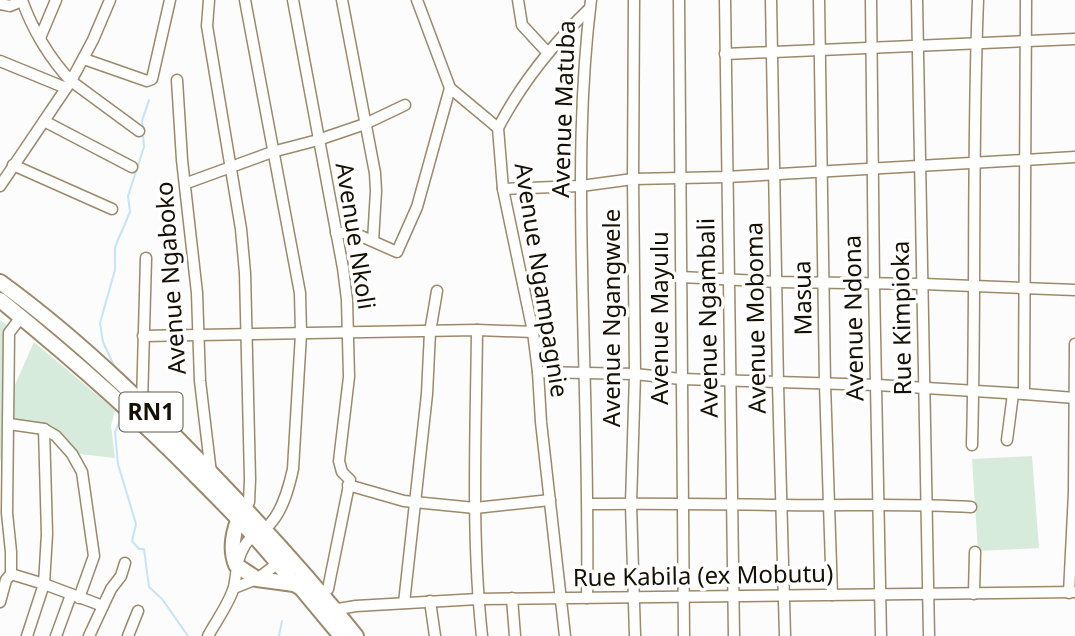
<svg xmlns="http://www.w3.org/2000/svg" width="1075" height="636" font-family="'Noto Sans',sans-serif">
<style>
.green{fill:#d6ebdb}
.lines{fill:none;stroke-linecap:round;stroke-linejoin:round}
.stream{stroke:#c4e4fa;stroke-width:2}
.minor-casing{stroke:#9c896a;stroke-width:13}
.highway-casing{stroke:#9c896a;stroke-width:18}
.minor{stroke:#fff;stroke-width:10}
.highway{stroke:#fff;stroke-width:14}
.labels{text-anchor:middle;stroke-width:7;stroke-linejoin:round;paint-order:stroke}
.shield{fill:#fff;stroke:#5c574f;stroke-width:2}
.shield-label{font-size:23px;font-weight:bold;fill:#160f04}
.street-label{font-size:24px;fill:#160f04;stroke:#fff}
</style>
<rect width="100%" height="100%" fill="#fcfcfc"/>
<g class="green">
<polygon points="0,320 6,324 9,421 0,463"/>
<polygon points="34,342 115,410 111,426 115,458 79,454 65,437 13,418 14,387"/>
<polygon points="1032,456 1039,548 978,551 972,459"/>
</g>
<g class="lines">
<g class="stream">
<polyline points="143,129 142,121 149,100"/>
<polyline points="116,370 103,342 100,323 115,270 115,247 130,212 128,196 144,147 143,134"/>
<polyline points="120,421 115,432 118,464 136,524 132,541 139,549 144,549 149,587 162,599 188,636"/>
<polyline points="279,636 282,621"/>
</g>
<g class="minor-casing">
<g id="minor">
<path d="M22,0C32,29 50,59 71,81L139,131"/>
<polyline points="209,0 207,26 241,229 245,273 250,479 249,502 244,513"/>
<polyline points="293,0 343,268 347,300 349,377 339,461 342,472 350,480 328,589"/>
<polyline points="342,0 375,173 376,191 373,241"/>
<polyline points="417,0 450,88 498,128 503,189 533,332 538,372 541,422 565,636"/>
<polyline points="518,0 522,25 547,52"/>
<polyline points="634,0 633,179 635,374 631,504 635,636"/>
<polyline points="679,0 684,636"/>
<polyline points="725,0 734,636"/>
<polyline points="771,0 778,384 785,636"/>
<polyline points="819,0 825,384 832,595"/>
<polyline points="871,0 874,284 881,636"/>
<polyline points="917,0 929,636"/>
<polyline points="0,4 10,6 22,1"/>
<polyline points="40,38 56,0"/>
<polyline points="725,54 1075,39"/>
<polyline points="84,59 147,81 152,79 170,0"/>
<polyline points="0,61 66,88"/>
<polyline points="177,80 182,160 197,293 200,381 211,473"/>
<polyline points="44,121 132,167"/>
<path d="M498,128C522,82 552,45 589,9"/>
<polyline points="13,165 112,209"/>
<polyline points="187,183 272,152 318,140 365,124 405,105"/>
<polyline points="0,186 71,81 93,40 110,0"/>
<polyline points="503,189 581,186 633,179 727,177 1075,157"/>
<polyline points="336,233 354,233 397,252 417,207 450,88"/>
<polyline points="681,277 777,282 923,284 1075,290"/>
<path d="M477,330C476,432 471,535 482,636"/>
<polyline points="143,336 477,330 533,332"/>
<polyline points="538,372 635,374 681,379 877,385 1024,394 1026,0"/>
<polyline points="1024,394 1075,398"/>
<polyline points="142,403 146,258"/>
<polyline points="9,424 44,429 47,534 44,584 27,636"/>
<polyline points="44,429 56,436 72,454 82,472 94,556 79,598"/>
<polyline points="1007,440 1013,394"/>
<path d="M972,445C976,297 972,148 978,0"/>
<polyline points="348,485 404,501 475,508 550,500"/>
<path d="M589,504C654,503 718,504 783,505C845,506 908,503 971,507"/>
<polyline points="11,574 44,584 103,606"/>
<polyline points="234,588 257,579 281,561"/>
<polyline points="1069,593 1074,493 1075,344"/>
<polyline points="974,594 975,552"/>
<polyline points="512,598 515,636"/>
<path d="M587,598C589,487 584,377 582,267C580,178 580,88 591,0"/>
<polyline points="430,601 435,636"/>
<polyline points="0,602 6,580 11,574 11,552 7,513 9,333 21,317"/>
<polyline points="404,603 427,394 430,332 437,291"/>
<polyline points="333,608 338,609 356,606 478,599 1075,592"/>
<polyline points="56,636 71,595"/>
<polyline points="89,636 111,589 121,576 125,563"/>
<polyline points="128,636 138,611"/>
<path d="M208,636C216,621 229,604 234,587C237,573 236,559 245,545C251,535 262,532 270,524C283,510 289,487 293,469L301,334L300,293L245,0"/>
</g>
</g>
<g class="highway-casing">
<g id="highway">
<path d="M0,282C84,343 157,416 229,492C273,538 316,586 356,636"/>
<path d="M0,300C69,356 136,414 198,478C232,512 265,545 294,584L301,588L341,636"/>
<path d="M239,518C233,533 230,550 236,565L257,579L294,584L297,582"/>
</g>
</g>
<use href="#minor" class="minor"/>
<use href="#highway" class="highway"/>
</g>
<g class="labels">
<rect class="shield" x="119.5" y="392.5" width="63" height="39" rx="5"/>
<g class="shield-label">
<text x="151" y="420">RN1</text>
</g>
<g class="street-label">
<text transform="translate(564 109) rotate(-88)" y="8">Avenue Matuba</text>
<text transform="translate(355 236) rotate(81)" y="8">Avenue Nkoli</text>
<text transform="translate(171 278) rotate(-94)" y="8">Avenue Ngaboko</text>
<text transform="translate(541 280) rotate(81)" y="8">Avenue Ngampagnie</text>
<text transform="translate(803 298) rotate(-91)" y="8">Masua</text>
<text transform="translate(612 318) rotate(-90)" y="8">Avenue Ngangwele</text>
<text transform="translate(660 318) rotate(-90)" y="8">Avenue Mayulu</text>
<text transform="translate(708 318) rotate(-91)" y="8">Avenue Ngambali</text>
<text transform="translate(756 318) rotate(-91)" y="8">Avenue Moboma</text>
<text transform="translate(854 318) rotate(-91)" y="8">Avenue Ndona</text>
<text transform="translate(902 318) rotate(-91)" y="8">Rue Kimpioka</text>
<text transform="translate(703 576) rotate(-1)" y="8">Rue Kabila (ex Mobutu)</text>
</g>
</g>
</svg>
